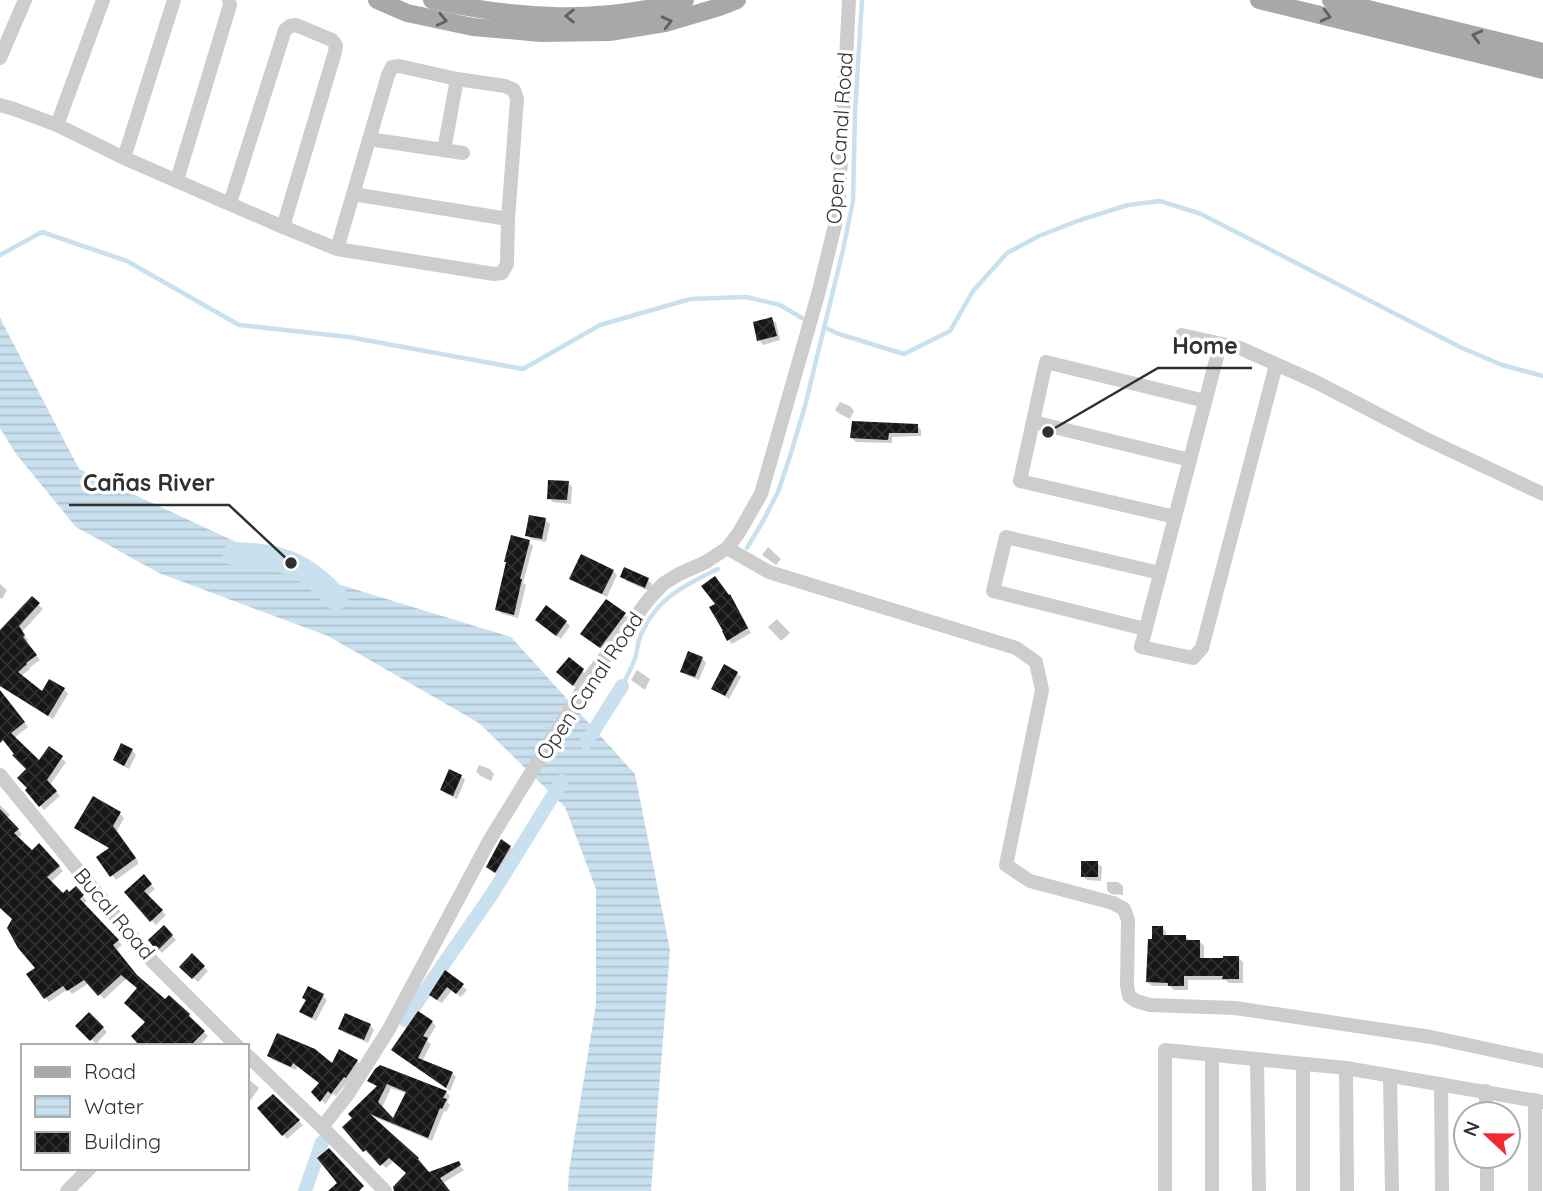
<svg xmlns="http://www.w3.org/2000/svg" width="1543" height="1191" font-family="Quicksand,sans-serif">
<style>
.water{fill:url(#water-rules)}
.shadow{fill:#0003;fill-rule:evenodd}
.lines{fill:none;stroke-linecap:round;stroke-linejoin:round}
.stream{stroke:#c9e0ef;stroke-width:4.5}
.canal{stroke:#c9e0ef;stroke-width:14}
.river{stroke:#c9e0ef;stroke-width:24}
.building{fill:url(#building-cross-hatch);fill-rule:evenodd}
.minor{stroke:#cdcdcd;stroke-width:14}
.major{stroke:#a8a8a8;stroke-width:18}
.oneway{stroke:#606060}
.labels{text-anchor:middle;stroke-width:7;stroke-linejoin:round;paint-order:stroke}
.street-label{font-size:21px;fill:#303030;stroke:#fff}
.leader{fill:none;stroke:#303030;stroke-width:2.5}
.callout-dot{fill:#303030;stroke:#fff;stroke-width:2.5}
.callout-label{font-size:23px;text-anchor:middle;font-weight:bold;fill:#303030;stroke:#fff;stroke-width:7;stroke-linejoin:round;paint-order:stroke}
</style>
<defs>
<pattern id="water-rules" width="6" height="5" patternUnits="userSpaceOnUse" patternTransform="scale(1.75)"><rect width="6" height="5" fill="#c9e0ef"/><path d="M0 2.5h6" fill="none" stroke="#adc0cd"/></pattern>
<pattern id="building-cross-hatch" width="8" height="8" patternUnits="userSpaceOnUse" patternTransform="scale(1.75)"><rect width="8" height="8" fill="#171717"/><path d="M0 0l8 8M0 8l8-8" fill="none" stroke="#303030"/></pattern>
</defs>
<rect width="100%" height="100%" fill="#fff"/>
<polygon class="water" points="0,318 79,469 305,574 511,637 635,774 670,950 651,1191 568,1191 569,1171 596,1004 596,889 565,807 479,723 328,636 159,573 76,527 16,454 0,428"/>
<g class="shadow">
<polygon points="772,319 776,323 780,340 763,345 759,340"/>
<polygon points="840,402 850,406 854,411 850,419 840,414 835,410"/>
<polygon points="917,425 921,430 921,436 892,437 892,443 856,442 852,438"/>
<polygon points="568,483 572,487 571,504 553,502 549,498"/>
<polygon points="545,520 550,524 546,542 531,539 527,535"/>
<polygon points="529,542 533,546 523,583 526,585 518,618 502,614 497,610"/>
<polygon points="768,547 781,559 776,565 762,555"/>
<polygon points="613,571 617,575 607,597 575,582 571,578"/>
<polygon points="622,576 648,580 652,584 649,591 626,581"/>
<polygon points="0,584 7,590 2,599 0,598"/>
<polygon points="730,597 734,601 751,633 732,644 728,639 717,604"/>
<polygon points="32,599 43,609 22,632 28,640 26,642 40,660 29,668 30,669 21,676 42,694 64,689 68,694 53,719 0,686 0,632"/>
<polygon points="607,601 629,619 605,651 587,638"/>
<polygon points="777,619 790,633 781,641 768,627"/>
<polygon points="566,622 570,626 561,639 541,624"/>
<polygon points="702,658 706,663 699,680 686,675 682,671"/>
<polygon points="637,670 650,679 645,690 631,680"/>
<polygon points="582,671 587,675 578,689 562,676"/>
<polygon points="737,673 741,677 729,699 713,688"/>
<polygon points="0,692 28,727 14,738 40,762 49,749 66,762 50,785 60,796 44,810 27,790 29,769 0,733"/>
<polygon points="132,750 136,755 129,769 119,764 115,760"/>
<polygon points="479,765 490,769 494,774 491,781 481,776 476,772"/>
<polygon points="461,776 465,780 457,799 446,794 442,790"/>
<polygon points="93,798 120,814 124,818 117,831 138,861 138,864 116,880 112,875 111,849 81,832"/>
<polygon points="0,805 10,815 7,818 22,834 3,851 0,848"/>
<polygon points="39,845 63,871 50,883 63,896 69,895 76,888 87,901 83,904 122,945 116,950 139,979 166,1001 169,997 193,1020 192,1021 208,1036 199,1046 142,1046 147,1022 139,989 127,978 104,999 89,983 72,994 68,989 49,1002 45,998 38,968 14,919 0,898 0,874"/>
<polygon points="510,847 514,851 500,875 493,871"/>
<polygon points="1097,863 1102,867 1101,881 1087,880 1083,876"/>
<polygon points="144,877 155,889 147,896 166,915 156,925 126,892"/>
<polygon points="1107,882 1118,882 1123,886 1123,895 1111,894 1107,890"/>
<polygon points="164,927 176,940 162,953 150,941"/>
<polygon points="1162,927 1166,932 1166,937 1186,937 1190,941 1200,942 1204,946 1204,960 1239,958 1243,962 1243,983 1229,983 1225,980 1188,980 1188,990 1174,990 1170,986 1152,986 1147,982 1154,940"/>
<polygon points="192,956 208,971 198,982 181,967"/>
<polygon points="446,972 467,990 461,997 452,990 442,1003 435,999"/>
<polygon points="323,996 327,1000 316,1021 306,1016 301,1012"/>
<polygon points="89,1014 107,1032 96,1044 78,1026"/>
<polygon points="432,1022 436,1026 427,1041 431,1044 422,1062 452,1073 456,1077 450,1091 397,1054"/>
<polygon points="370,1025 374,1030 368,1043 345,1033 340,1029"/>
<polygon points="269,1056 333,1066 357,1061 361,1065 336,1096 333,1094 325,1104 314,1092 321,1083 298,1065 296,1070 273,1060"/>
<polygon points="247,1078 259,1088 247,1105"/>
<path d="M370,1081L446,1092L450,1096L447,1102L450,1105L446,1112L444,1111L432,1141L369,1115L418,1159L429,1174L458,1164L464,1170L443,1183L449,1191H401L408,1174L394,1161L386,1168L371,1153L369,1155L365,1150L345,1127L378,1087ZM391,1088L407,1094L394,1121L382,1108Z"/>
<polygon points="273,1096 303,1125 287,1139 260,1108"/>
</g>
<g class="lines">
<g class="stream">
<polyline points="0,255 42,232 127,261 239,325 349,337 523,369 600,325 690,299 746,297 780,305 802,318"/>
<polyline points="824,327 839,334 904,354 950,331 973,291 1007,253 1039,236 1080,220 1128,205 1160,201 1201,214 1460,347 1502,365 1543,376"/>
<polyline points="747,548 763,521 778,492 791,453 805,406 843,250 853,201 855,112 862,0"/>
<path d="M622,686C626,678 631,669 634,661C637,654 637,647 639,640C653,600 683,586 718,569"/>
</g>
<g class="canal">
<polyline points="586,743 622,686"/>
<polyline points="405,1020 492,894 562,781"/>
<polyline points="305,1191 322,1142"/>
</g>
<path class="river" d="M235,554C280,555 305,564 336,598"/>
</g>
<g class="building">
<polygon points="772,317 777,336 757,341 753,322"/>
<polygon points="852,421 918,424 918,433 889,433 888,440 850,438"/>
<polygon points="548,480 569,481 567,500 547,499"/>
<polygon points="529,515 546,518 542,539 525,536"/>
<polygon points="511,535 530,540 520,579 522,579 514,615 495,610 506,562 504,562"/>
<polygon points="581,554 614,570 602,594 569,579"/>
<polygon points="624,567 649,578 645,588 620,577"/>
<polygon points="715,576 729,595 730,594 748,628 727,641 722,631 723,631 709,607 715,604 701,586"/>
<polygon points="32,596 40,603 19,626 25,635 23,637 37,655 26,663 27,664 18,672 42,691 49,679 65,688 48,716 0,686 0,630"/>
<polygon points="606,599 626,613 600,648 580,634"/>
<polygon points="546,605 567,621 556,636 535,620"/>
<polygon points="688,651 703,657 695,677 680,672"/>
<polygon points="569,657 584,669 573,686 556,672"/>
<polygon points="724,664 738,672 725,696 711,689"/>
<polygon points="0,690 25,722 11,733 39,760 49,746 63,756 47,780 57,791 39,807 25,790 27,788 17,778 26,769 12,755 14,754 3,740 0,743"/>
<polygon points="121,743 133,749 124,766 113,760"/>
<polygon points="449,769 462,775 453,796 440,790"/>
<polygon points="93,796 121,812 113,826 136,858 110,877 96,857 109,848 74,828"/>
<polygon points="0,809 19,829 14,833 32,850 39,843 60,866 47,877 63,893 67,889 69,892 76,886 84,895 80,899 119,940 113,945 137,975 165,999 169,995 190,1014 189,1016 205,1031 190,1046 140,1046 131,1036 145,1022 124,1003 137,988 121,975 98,996 84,980 67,991 63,986 44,999 26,974 35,968 18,948 7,928 12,919 0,908"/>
<polygon points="501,839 511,846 495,873 486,867"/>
<rect x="1081" y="861" width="17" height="16"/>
<polygon points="144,874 152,884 144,891 163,910 150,922 124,892"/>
<polygon points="164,925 173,935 157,951 148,940"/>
<polygon points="1152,926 1163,926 1163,935 1186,935 1186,940 1200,940 1200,958 1223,958 1223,956 1239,956 1239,979 1222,979 1223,976 1184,976 1184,986 1168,986 1168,983 1146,982 1148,939 1152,939"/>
<polygon points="192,953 205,966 192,979 179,967"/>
<polygon points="445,970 464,984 456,994 447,987 437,1000 429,995"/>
<polygon points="308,986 324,994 312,1018 299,1012 306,1000 302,998"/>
<polygon points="418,1011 433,1021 423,1036 428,1038 418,1058 453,1072 446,1088 391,1050"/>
<polygon points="89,1012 104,1027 90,1041 75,1026"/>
<polygon points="345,1013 371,1024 364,1040 338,1029"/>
<polygon points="277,1033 315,1049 332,1063 339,1049 358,1060 346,1078 344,1077 331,1094 328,1091 320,1102 311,1092 319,1083 293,1063 291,1067 267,1056"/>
<path d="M380,1065L447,1091L443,1098L447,1099L442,1109L440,1108L428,1138L370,1114L419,1158L418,1159L429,1172L459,1161L461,1165L440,1178L450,1191H394L393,1187L406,1173L389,1158L380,1166L366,1150L363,1152L342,1127L352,1118L348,1114L377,1086L367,1081L375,1069ZM387,1084L406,1092L393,1118L378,1102Z"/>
<polygon points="273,1094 300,1120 282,1136 257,1108"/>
<polygon points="329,1148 364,1186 359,1191 328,1191 337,1183 317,1158"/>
</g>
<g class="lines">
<g class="minor">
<polyline points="0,58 25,0"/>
<polyline points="0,105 14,109 57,125 124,158 283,227 337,249 494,274 502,273 507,264 508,219 517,99 514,90 505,86 457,79 399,66 392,67 388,75 337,249"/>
<polyline points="57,125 103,0"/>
<polyline points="369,139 463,153"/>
<polyline points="444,150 457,79"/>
<polyline points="124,158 174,0"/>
<polyline points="177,180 230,5 229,0"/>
<polyline points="353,194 508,219"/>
<polyline points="230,203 285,30 290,26 296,25 332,40 336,45 335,52 283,227"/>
<polyline points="1182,335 1240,348 1316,382 1424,438 1543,494"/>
<polyline points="1220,345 1141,647 1193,658 1202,648 1276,365"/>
<polyline points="1033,422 1190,460"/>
<polyline points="1175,517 1020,481 1046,362 1205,401"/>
<polyline points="727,548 769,572 1016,648 1036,662 1042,690 1006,865 1030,881 1113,903 1124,909 1128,920 1127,986 1129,996 1136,1001 1150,1005 1235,1008 1431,1037 1543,1061"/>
<polyline points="1145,629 993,591 1006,537 1160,573"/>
<polyline points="0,775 153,962 237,1046"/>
<polyline points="247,1055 322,1127 385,1191"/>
<polyline points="1212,1055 1212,1191"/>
<polyline points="1257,1060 1259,1191"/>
<polyline points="1303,1064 1303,1191"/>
<polyline points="1346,1068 1347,1191"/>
<polyline points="1390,1076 1392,1191"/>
<polyline points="1441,1084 1442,1191"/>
<polyline points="1486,1091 1486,1114"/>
<polyline points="1535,1100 1535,1191"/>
<polyline points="322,1127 348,1094 389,1029 489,841 590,677 649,599 663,584 679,574 706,562 727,548 738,534 761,494 819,291 835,225 839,198 849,0"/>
<polyline points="1487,1156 1487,1191"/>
<polyline points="67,1191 90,1168"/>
<polyline points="1165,1191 1165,1050 1346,1068 1543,1102"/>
</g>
<g class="major">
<polyline points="377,0 407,13 473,27 541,33 609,32 665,23 719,7 737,0"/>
<path d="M432,0C517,19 601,24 685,0"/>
<polyline points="1259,0 1543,70"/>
<polyline points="1331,0 1543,52"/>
</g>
</g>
<defs><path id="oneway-chevron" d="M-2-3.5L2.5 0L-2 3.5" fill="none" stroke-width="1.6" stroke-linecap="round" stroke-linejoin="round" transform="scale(1.75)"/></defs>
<g class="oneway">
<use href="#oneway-chevron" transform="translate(570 16) rotate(180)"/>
<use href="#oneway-chevron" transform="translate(1326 16) rotate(14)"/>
<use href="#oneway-chevron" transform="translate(442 20) rotate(12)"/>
<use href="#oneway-chevron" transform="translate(667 22) rotate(-14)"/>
<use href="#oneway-chevron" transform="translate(1477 36) rotate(-166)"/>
</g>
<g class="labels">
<g class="street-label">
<text transform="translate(840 138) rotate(-86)" y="7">Open Canal Road</text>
<text transform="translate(590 686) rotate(-56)" y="7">Open Canal Road</text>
<text transform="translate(114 914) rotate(50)" y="7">Bucal Road</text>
</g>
</g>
<path class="leader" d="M1048 432L1158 368H1252M291 563L229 505H69"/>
<g class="callout-dot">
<circle cx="1048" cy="432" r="7"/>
<circle cx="291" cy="563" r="7"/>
</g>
<g class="callout-label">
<text x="1205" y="354">Home</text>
<text x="149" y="491">Cañas River</text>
</g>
<rect x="21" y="1044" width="228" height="126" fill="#ffffff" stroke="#acacac" stroke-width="2"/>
<rect x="35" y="1067" width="35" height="10" fill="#a8a8a8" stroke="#acacac" stroke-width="2"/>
<text x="84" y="1079" font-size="21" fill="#303030">Road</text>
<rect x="35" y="1096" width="35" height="21" fill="url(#water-rules)" stroke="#acacac" stroke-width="2"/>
<text x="84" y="1114" font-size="21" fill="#303030">Water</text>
<rect x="35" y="1132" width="35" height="21" fill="url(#building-cross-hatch)" stroke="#acacac" stroke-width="2"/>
<text x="84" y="1149" font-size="21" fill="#303030">Building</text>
<g transform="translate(1487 1135) rotate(292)"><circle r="33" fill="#ffffff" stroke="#acacac" stroke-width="2"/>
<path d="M0-5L12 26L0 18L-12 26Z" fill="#f02935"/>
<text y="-10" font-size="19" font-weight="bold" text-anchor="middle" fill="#303030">N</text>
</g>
</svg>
